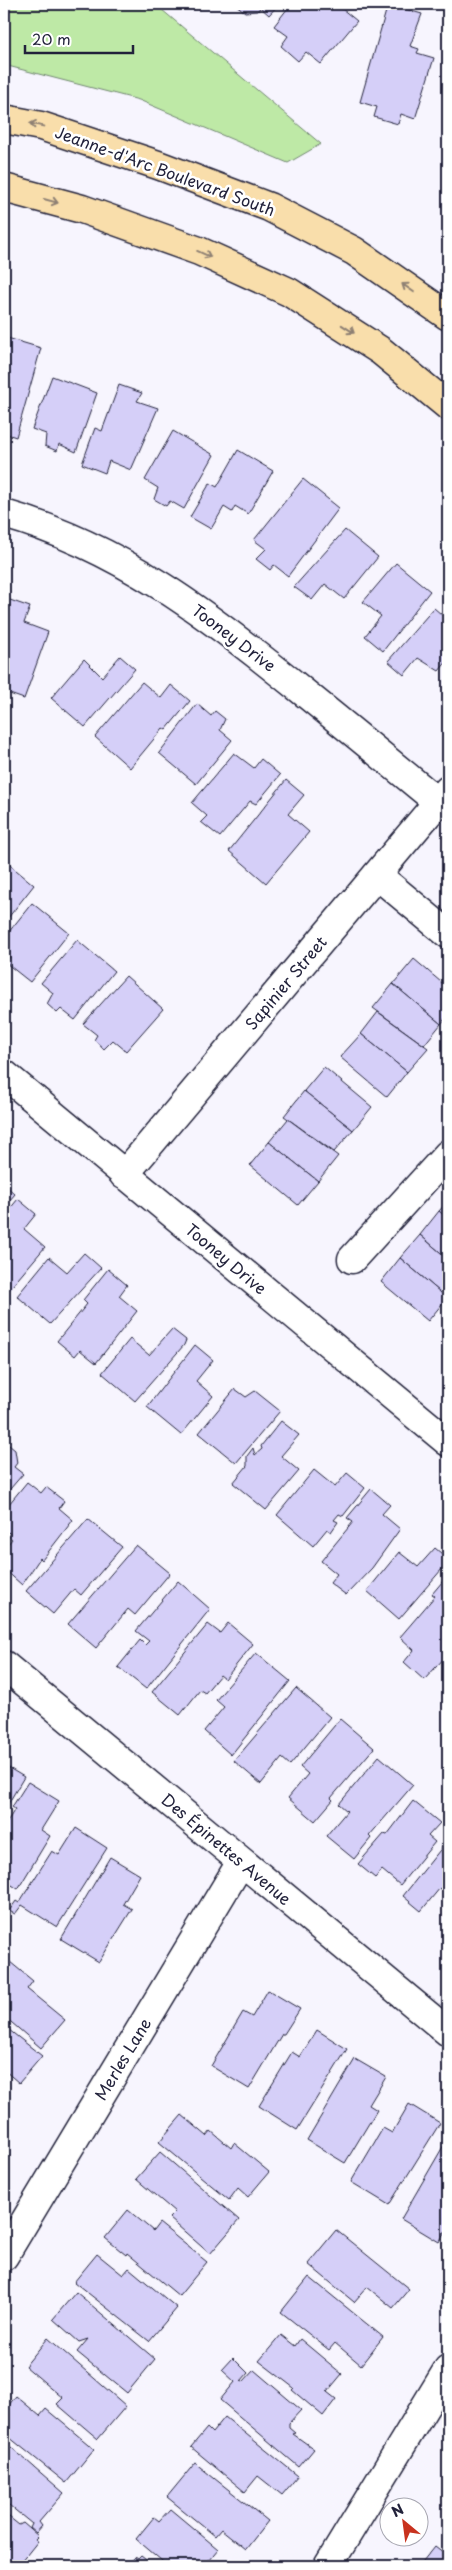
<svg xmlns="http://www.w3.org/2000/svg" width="452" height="2570" font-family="'Playpen Sans',sans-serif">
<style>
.green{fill:#bee9a6;stroke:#708670}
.building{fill:#d5cff8;stroke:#22223b}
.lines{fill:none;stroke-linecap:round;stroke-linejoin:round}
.minor-casing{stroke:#22223b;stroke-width:31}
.major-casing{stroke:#22223b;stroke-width:31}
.minor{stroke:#fff;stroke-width:28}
.major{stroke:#f9deab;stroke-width:28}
.oneway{stroke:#8e8073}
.labels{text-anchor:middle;stroke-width:5;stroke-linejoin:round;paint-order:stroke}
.street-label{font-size:16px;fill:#22223b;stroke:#fff}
</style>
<rect width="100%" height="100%" fill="#f7f5fe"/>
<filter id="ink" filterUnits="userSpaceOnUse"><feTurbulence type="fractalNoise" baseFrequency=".02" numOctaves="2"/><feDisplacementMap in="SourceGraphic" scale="10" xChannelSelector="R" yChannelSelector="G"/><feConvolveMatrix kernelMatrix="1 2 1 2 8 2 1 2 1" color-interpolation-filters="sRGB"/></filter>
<g filter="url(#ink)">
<polygon class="green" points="4,4 155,4 321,144 288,163 139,100 4,65"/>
<g class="building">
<polygon points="235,4 279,4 269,15 260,7 258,11 245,12"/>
<polygon points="291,4 336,4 357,21 321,64 306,52 298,61 281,46 288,36 274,26"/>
<polygon points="388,4 422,14 410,46 419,49 417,53 434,58 415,119 401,114 398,124 374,117 377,107 360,102"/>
<polygon points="4,337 41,348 16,437 4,433"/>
<polygon points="52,376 97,393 76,452 59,444 57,451 45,446 46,434 32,429"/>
<polygon points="119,385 142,393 137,401 158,408 131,470 109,461 105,473 82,464 95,428 102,431"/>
<polygon points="173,431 214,455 184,509 170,501 166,506 154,499 158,488 145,480"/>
<polygon points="238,450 273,471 248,514 235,506 232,512 224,507 211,529 190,517 210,483 217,487"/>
<polygon points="303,479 339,508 288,576 274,565 270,570 256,559 266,549 254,540"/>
<polygon points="345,530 378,557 344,599 325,584 312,600 294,587"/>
<polygon points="396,563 430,591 383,651 365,636 381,616 363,602"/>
<polygon points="7,599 30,607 24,623 48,632 24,699 4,692 4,608"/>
<polygon points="434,608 448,620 448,660 439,671 418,658 404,675 388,661"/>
<polygon points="120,656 135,669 85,727 51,698 84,659 102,677"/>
<polygon points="142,682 161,698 171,685 190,701 166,730 163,728 130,768 95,737"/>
<polygon points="197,704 211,716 215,711 225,719 220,730 232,740 196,784 159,753"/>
<polygon points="234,753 254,768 261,759 280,775 256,804 250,801 220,837 201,822 207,816 192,803"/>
<polygon points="286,780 304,795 288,814 309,832 266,883 229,851"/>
<polygon points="4,860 34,885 4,923"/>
<polygon points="32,903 69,933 30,982 6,963 10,957 4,952 4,938"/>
<polygon points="77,940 114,971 75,1020 61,1009 57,1013 47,1004 53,993 41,983"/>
<polygon points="414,959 448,988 448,1015 441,1024 393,984"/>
<polygon points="126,976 163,1009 126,1051 113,1040 104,1049 94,1040 97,1035 83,1024"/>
<polygon points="393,984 441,1024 424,1045 373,1008"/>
<polygon points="378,1012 428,1048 407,1072 361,1034"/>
<polygon points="361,1034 407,1072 387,1097 340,1057"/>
<polygon points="324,1067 372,1107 353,1130 304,1091"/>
<polygon points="304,1091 353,1130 334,1152 284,1116"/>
<polygon points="288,1119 338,1156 318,1181 269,1142"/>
<polygon points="269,1142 318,1181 298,1205 250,1165"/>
<polygon points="4,1184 15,1194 4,1207"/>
<polygon points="18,1199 36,1214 24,1229 45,1247 7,1292 4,1289 4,1216"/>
<polygon points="448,1201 448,1219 439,1211"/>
<polygon points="439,1211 448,1219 448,1259 420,1235"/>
<polygon points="420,1235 448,1259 447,1298 400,1258"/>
<polygon points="84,1253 101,1268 50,1324 17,1296 49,1257 67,1272"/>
<polygon points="400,1258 447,1298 428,1321 381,1282"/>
<polygon points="108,1269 127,1285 119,1296 137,1311 96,1363 80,1350 75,1356 57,1341 87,1304 83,1300"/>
<polygon points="172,1329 186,1340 184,1345 135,1401 102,1373 130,1339 149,1355"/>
<polygon points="195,1345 213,1360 196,1381 213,1396 181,1435 147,1407"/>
<polygon points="235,1389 246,1397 255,1391 280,1411 236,1463 199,1433"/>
<polygon points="281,1421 299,1435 281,1456 299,1471 266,1510 233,1483 247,1466 247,1456 253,1448 255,1455 262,1449 261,1446"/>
<polygon points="4,1441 15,1450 17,1463 14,1467 23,1474 4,1496"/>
<polygon points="314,1470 335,1487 347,1473 365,1488 343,1516 339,1514 334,1520 338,1522 331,1532 327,1529 313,1546 277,1515"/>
<polygon points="27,1482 41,1493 46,1487 64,1501 59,1508 73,1520 42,1560 40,1558 22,1585 4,1569 4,1549 12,1539 8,1536 10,1533 4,1531 4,1510"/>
<polygon points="371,1489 390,1505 382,1514 400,1529 372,1568 346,1595 330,1583 337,1574 321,1561 353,1522 347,1518"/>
<polygon points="88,1519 122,1547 81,1595 74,1589 53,1614 26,1591"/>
<polygon points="136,1545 170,1573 135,1615 128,1609 96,1648 68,1624"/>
<polygon points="435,1548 448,1559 448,1562 399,1619 367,1591 399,1552 418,1567"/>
<polygon points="448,1575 448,1654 424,1680 404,1662 414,1650 400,1637 435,1596 432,1594"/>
<polygon points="178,1581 210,1609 146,1689 118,1667 140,1640 145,1645 149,1641 136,1631"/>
<polygon points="228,1623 253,1644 225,1679 220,1675 205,1693 200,1690 180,1715 152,1692 208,1624 220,1633"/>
<polygon points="256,1653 290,1681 231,1755 204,1731 224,1707 216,1700"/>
<polygon points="296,1688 330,1717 290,1765 282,1758 261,1784 234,1761"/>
<polygon points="340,1719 374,1748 331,1798 333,1800 315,1821 288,1798 308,1774 300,1767"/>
<polygon points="379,1756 413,1785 369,1836 371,1838 354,1859 326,1836 347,1811 339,1804"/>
<polygon points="4,1765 24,1777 5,1809 4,1808"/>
<polygon points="28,1782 59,1801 41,1830 50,1836 18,1889 4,1880 4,1827 15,1809 12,1807"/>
<polygon points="413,1801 440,1823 428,1836 435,1842 400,1885 382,1870 375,1878 358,1864 384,1834 387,1835"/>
<polygon points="76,1828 107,1848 57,1927 22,1905 15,1914 9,1911 16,1901 19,1903 52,1851 59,1855"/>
<polygon points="448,1840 448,1895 440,1888 421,1911 403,1896"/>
<polygon points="110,1857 140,1875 123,1904 132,1909 99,1962 61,1939"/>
<polygon points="4,1957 33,1981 27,1989 65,2020 41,2048 4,2016"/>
<polygon points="268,1990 300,2009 284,2034 282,2034 249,2089 211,2066 243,2012 252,2017"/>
<polygon points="4,2026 42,2056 19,2083 4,2070"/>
<polygon points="317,2030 347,2049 297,2130 259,2106 292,2052 300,2057"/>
<polygon points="355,2059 386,2077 369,2105 377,2110 345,2163 307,2140"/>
<polygon points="409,2104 440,2123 389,2205 351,2182 383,2128 392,2133"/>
<polygon points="182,2115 207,2136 211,2131 231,2148 234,2143 269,2172 248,2197 238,2188 229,2200 159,2142"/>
<polygon points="448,2138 448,2228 439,2242 401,2219"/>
<polygon points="160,2152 239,2220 210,2254 169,2218 175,2212 136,2179"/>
<polygon points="128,2210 153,2231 159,2223 207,2262 179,2296 127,2253 126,2255 105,2238"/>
<polygon points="336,2230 409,2289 393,2308 367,2287 354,2302 308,2264"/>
<polygon points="97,2254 123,2275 129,2268 177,2308 149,2341 74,2282"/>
<polygon points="309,2277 383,2337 361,2365 335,2343 329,2350 281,2312"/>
<polygon points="76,2292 155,2359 127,2393 77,2352 88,2339 79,2342 53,2319"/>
<polygon points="281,2335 295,2346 300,2339 342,2374 327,2392 336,2399 323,2416 292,2390 294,2388 259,2361"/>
<polygon points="48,2338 126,2406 98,2439 57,2404 63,2398 25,2366"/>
<polygon points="233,2358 248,2373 241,2381 243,2382 254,2370 301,2410 289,2423 289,2428 295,2433 293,2434 314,2449 299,2467 220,2400 235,2382 222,2370"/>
<polygon points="16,2396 40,2416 46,2409 94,2449 66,2483 4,2433 4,2411"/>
<polygon points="225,2417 298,2476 282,2495 258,2476 245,2492 191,2447 207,2428 212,2433"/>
<polygon points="4,2441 64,2493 39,2522 42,2526 36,2533 30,2528 32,2524 4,2501"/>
<polygon points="195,2463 268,2521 246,2549 221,2529 215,2536 167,2497"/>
<polygon points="170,2509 218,2549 204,2566 168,2566 136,2539 154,2517 159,2521"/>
<polygon points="4,2513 19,2525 23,2523 38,2536 35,2539 38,2541 18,2566 4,2566"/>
<polygon points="435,2546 448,2556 448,2566 419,2566"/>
<polygon points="141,2556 154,2566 127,2566 135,2557 138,2559"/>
</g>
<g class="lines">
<g class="minor-casing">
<g id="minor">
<path d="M4,514C119,546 210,616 301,690C347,727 393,765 438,802"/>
<polyline points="377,875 448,934"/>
<polyline points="4,1074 448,1442"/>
<polyline points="124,1175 448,790"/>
<polyline points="352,1259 448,1154"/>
<polyline points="4,1665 448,2032"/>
<polyline points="4,2256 241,1862"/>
<polyline points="328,2566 448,2369"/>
</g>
</g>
<g class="major-casing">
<g id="major">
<polyline points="4,119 41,126 158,165 269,207 354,251 448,316"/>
<polyline points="4,188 82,209 199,251 289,292 381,351 448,406"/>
</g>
</g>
<use href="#minor" class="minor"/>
<use href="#major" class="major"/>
</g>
<defs><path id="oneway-shaft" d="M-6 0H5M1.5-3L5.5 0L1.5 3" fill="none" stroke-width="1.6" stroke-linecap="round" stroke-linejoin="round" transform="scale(1.25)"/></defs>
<g class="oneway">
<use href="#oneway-shaft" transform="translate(37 125) rotate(-168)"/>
<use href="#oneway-shaft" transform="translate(51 201) rotate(15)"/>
<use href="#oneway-shaft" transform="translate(204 254) rotate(24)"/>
<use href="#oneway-shaft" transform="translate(408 288) rotate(-145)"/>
<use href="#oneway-shaft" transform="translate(348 329) rotate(33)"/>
</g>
</g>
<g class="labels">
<g class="street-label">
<text transform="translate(165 171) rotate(20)" y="6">Jeanne-d'Arc Boulevard South</text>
<text transform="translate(234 638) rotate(37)" y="6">Tooney Drive</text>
<text transform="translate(286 983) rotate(-50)" y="6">Sapinier Street</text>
<text transform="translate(226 1259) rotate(40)" y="6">Tooney Drive</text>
<text transform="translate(226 1849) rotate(40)" y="6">Des Épinettes Avenue</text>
<text transform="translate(123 2059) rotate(-59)" y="6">Merles Lane</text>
</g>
</g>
<rect width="452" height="2570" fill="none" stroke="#fff" stroke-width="20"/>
<rect x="10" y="10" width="432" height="2550" fill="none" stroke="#22223b" stroke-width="2" filter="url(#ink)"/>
<g transform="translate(404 2522) rotate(331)"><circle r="24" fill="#ffffff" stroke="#a7a7b1"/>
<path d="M0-4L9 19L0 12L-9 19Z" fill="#c8321e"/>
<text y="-8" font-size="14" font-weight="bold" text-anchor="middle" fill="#22223b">N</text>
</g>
<path d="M25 45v8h108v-8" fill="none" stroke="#22223b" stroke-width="2.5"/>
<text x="32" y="45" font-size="15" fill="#22223b" stroke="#ffffff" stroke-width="4" paint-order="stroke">20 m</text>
</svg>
